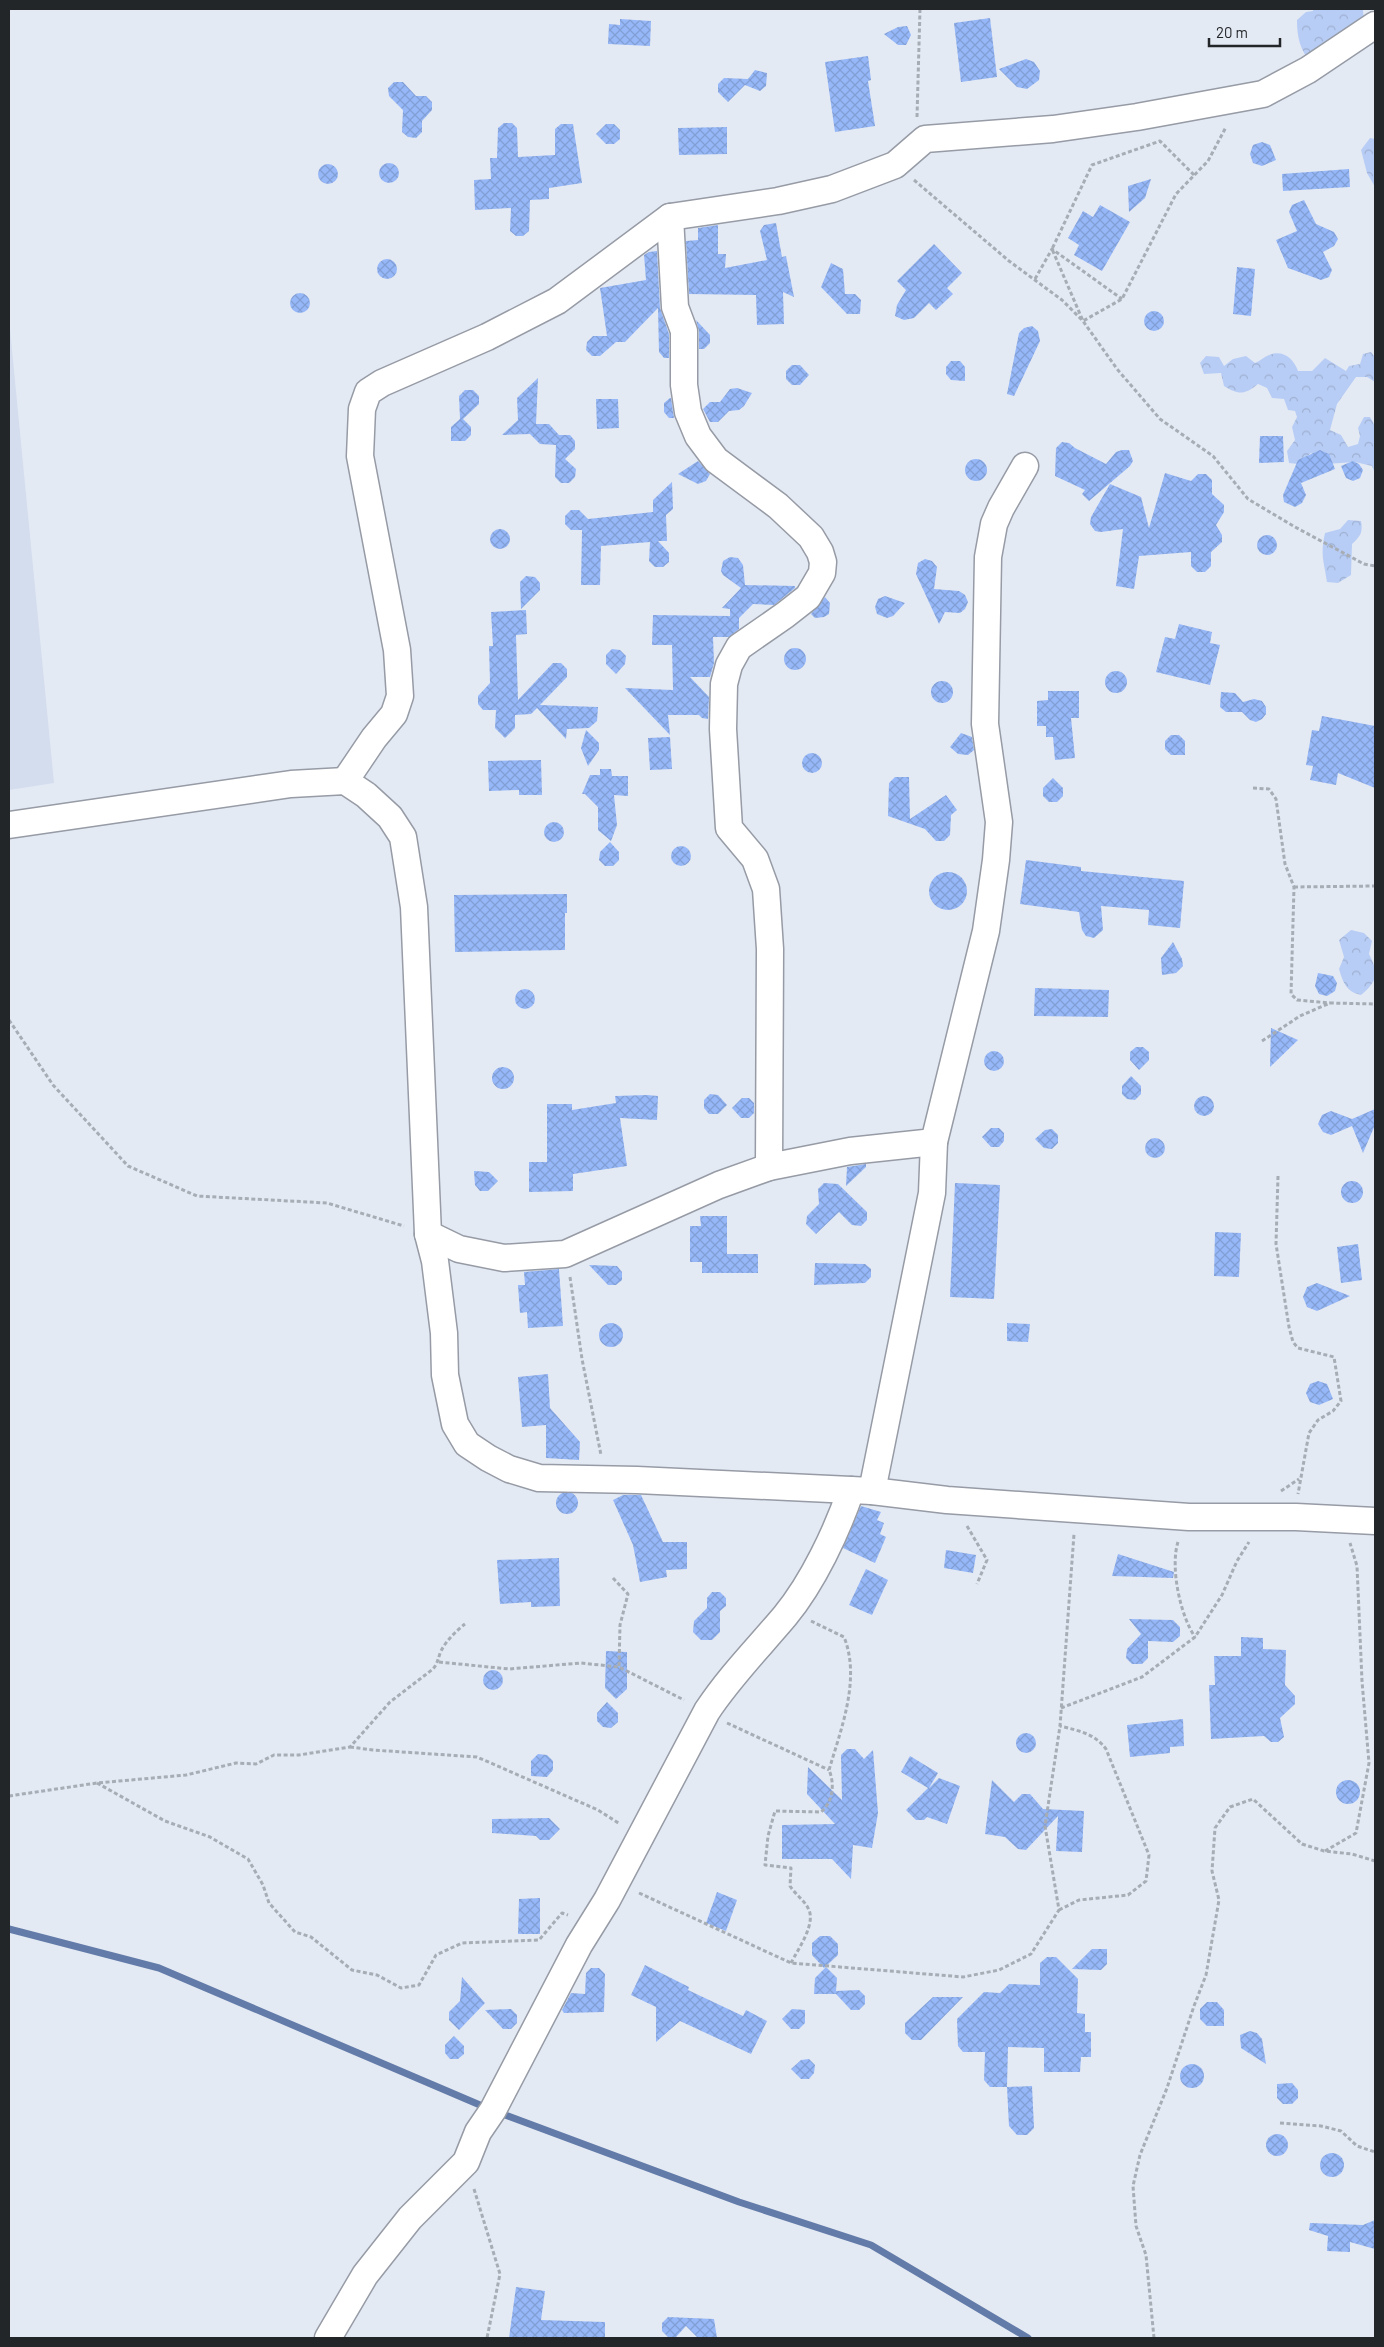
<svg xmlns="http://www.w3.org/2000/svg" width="1384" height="2347" font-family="Barlow,sans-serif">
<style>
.built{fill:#d4ddee}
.forest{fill:url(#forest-crowns)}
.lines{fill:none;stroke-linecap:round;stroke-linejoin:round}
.stream{stroke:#637ba8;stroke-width:7}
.building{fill:url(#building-cross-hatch)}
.street-casing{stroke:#969ba5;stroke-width:29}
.path{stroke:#a7adb4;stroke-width:3;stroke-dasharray:4 2.5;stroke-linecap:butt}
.street{stroke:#fff;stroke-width:26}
</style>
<defs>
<pattern id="forest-crowns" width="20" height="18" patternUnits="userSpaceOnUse" patternTransform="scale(1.25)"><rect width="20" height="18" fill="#b8cdf5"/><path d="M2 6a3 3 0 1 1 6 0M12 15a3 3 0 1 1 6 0" fill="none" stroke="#9eb0d2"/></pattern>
<pattern id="building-cross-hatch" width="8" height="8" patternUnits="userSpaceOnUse" patternTransform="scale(1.25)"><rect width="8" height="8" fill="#96b8f9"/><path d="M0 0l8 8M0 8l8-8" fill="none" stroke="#819ed5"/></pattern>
</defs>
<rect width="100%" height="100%" fill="#e4eaf4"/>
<polygon class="built" points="9,319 54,783 9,790"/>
<g class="forest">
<path d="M1313,9H1363L1364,27L1312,64C1300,50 1297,38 1297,20L1306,12L1313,11Z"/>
<polygon points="1370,138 1375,139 1375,187 1367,173 1361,150"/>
<path d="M1371,352L1375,357V382L1367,377H1356L1337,404L1330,430L1341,435L1348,447L1358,444L1360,436L1358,428L1364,417H1370L1375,426V515V473L1372,466L1355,462L1326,464L1311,453L1298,464L1289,463L1287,451L1295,440L1292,427L1297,417L1295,411L1288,410L1284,399L1272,398L1267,388L1258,384C1245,395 1238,395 1224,386L1221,373L1204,374L1200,363L1206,356L1219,357L1224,366L1233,359L1246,356L1255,363C1260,361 1264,357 1269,355C1283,349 1294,359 1298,371H1312L1325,358L1346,371L1349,366L1360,364L1363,354Z"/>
<path d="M1348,520L1361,521C1363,532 1361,536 1352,544L1351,575L1338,583L1327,582C1324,561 1320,555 1325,533L1340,529Z"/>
<path d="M1351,930L1364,933L1372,941L1369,954C1379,973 1378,981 1361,995C1347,992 1343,983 1339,969L1344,957L1339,940Z"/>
</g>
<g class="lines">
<g class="stream">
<polyline points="9,1929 159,1968 487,2108"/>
<polyline points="497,2112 739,2202 871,2245 1028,2338"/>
</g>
</g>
<g class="building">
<polygon points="990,18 997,77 961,82 954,23"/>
<polygon points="620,19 651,21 650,46 608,44 609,24 620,25"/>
<polygon points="907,26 911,35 906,45 898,45 884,34 898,27"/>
<polygon points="868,56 871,80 868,81 875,126 835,132 825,62"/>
<polygon points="1026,59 1034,62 1040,71 1039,80 1027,89 1017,87 999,69"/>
<polygon points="755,70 767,73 766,86 760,91 745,85 728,102 718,92 718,84 724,78 748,79"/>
<polygon points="394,82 403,82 416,96 426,96 432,102 432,110 422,121 422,132 416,138 408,137 402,132 403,110 389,96 388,88"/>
<polygon points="504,123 512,123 517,128 518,157 555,155 555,129 561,124 573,124 582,183 549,188 549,199 530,200 529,231 523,236 516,236 510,231 511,208 475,210 474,180 491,179 490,158 497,158 498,128"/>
<polygon points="606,124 614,124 620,130 620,139 614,144 606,144 596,134"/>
<polygon points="727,127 727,154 679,155 678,128"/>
<polygon points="1262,142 1270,145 1276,160 1262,166 1253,163 1250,154 1253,145"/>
<circle cx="389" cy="173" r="10"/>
<circle cx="328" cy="174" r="10"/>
<polygon points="1349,169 1350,187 1283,191 1282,174"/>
<polygon points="1151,179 1145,198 1129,212 1128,186"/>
<polygon points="1304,200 1316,224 1334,232 1338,239 1334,246 1323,252 1332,270 1329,277 1321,280 1288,268 1276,240 1297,231 1289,212 1292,205"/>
<polygon points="1100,205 1130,222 1102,271 1074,255 1079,245 1068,238 1083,211 1093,217"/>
<polygon points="776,223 782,257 786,256 794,297 783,292 784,324 757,325 756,295 689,294 686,241 698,240 698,228 718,225 718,254 726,254 725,268 767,260 760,231 764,225"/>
<polygon points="934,244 962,273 947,288 953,294 936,310 929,303 914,318 904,320 895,316 897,305 906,290 897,281"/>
<polygon points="657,251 660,308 669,334 669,358 664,358 659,352 658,308 625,342 616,342 600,356 592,356 586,350 587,342 593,336 607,336 600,288 646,280 644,255 649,252"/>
<circle cx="387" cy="269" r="10"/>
<polygon points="831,263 843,269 845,294 855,294 861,300 860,314 847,314 821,287"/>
<polygon points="1237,267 1255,269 1251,316 1233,314"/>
<circle cx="300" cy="303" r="10"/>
<circle cx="1154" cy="321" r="10"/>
<polygon points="696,320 710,335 710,343 704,349 699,349 699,331"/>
<polygon points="1032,326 1038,331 1040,341 1014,396 1007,394 1019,333 1024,328"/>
<polygon points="951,361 960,361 965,367 965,381 951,380 946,374 946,367"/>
<polygon points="792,365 800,365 809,375 800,385 792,385 786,379 786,371"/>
<polygon points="538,378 536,424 549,424 559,435 570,435 575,441 575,449 565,459 576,469 575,477 569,483 561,483 555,477 556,445 540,444 530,434 502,435 518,420 517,398"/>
<polygon points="737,388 752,393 744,406 739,410 729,411 718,422 710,422 703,409 710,402 720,402 730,389"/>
<polygon points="465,390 473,390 479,396 479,404 463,419 471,427 471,435 465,441 451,441 451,427 460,419 459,396"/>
<polygon points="670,398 671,398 674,418 669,418 664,412 664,403"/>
<polygon points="596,399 618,399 619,428 597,429"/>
<polygon points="1260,436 1283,436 1284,462 1259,463"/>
<polygon points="1062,442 1069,443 1075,448 1106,464 1116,452 1122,450 1129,450 1133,461 1130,466 1089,501 1082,494 1085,490 1055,476 1056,448"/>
<polygon points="1320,450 1329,454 1335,469 1301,483 1306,495 1302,503 1295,507 1284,502 1283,495 1298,460"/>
<circle cx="976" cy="470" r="11"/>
<polygon points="698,461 710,474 706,481 698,484 678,474"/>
<polygon points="1353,461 1359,464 1363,470 1360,478 1353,481 1346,478 1341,466"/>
<polygon points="1165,473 1191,481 1198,474 1206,474 1212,480 1212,494 1224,505 1224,512 1216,525 1222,535 1222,542 1211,552 1211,566 1205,572 1197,572 1191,566 1191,552 1139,556 1134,589 1116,586 1123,529 1101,532 1095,531 1090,524 1091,517 1110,484 1141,497 1149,528"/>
<polygon points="672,482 673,509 666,515 667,541 658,541 669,553 669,562 663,567 655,567 649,561 650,542 601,546 600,585 581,585 582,530 571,530 565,524 565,516 571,510 579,510 588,519 653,512 653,500"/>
<circle cx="500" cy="539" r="10"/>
<circle cx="1267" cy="545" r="10"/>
<polygon points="730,557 738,558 743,565 745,585 795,586 795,588 774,605 753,604 739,618 739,629 729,637 713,637 714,663 710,677 690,677 709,697 708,719 702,718 699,715 668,715 670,735 625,688 673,690 672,645 652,645 653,615 730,616 730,609 722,608 741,588 723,575 721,571 723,561"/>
<polygon points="925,559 932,561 937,567 934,589 959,591 965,595 968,602 965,609 960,613 945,612 939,624 916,574 918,563"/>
<polygon points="526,576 535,577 540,583 540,590 521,609 520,582"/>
<polygon points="885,596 905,603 893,616 887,618 877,614 875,607 878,599"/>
<polygon points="825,597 830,603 829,614 824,617 815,618 811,614"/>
<polygon points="526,610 527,634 516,635 518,700 553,663 561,663 567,669 567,677 540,705 598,707 597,721 589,728 567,729 566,739 537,708 531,714 515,715 515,728 505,738 495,728 496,710 483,710 478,704 478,696 490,683 489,646 493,646 491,612"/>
<polygon points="1179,624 1212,632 1210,643 1220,645 1210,685 1156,672 1165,637 1175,639"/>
<circle cx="795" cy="659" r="11"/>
<polygon points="612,649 620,650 626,656 625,664 616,674 606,664 606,655"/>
<circle cx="1116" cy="682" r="11"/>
<circle cx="942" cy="692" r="11"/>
<polygon points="1048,691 1079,691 1079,718 1071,718 1075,758 1055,760 1053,737 1046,737 1046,726 1037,726 1037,701 1048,700"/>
<polygon points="1221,692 1235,693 1243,702 1254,699 1262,701 1266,707 1266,714 1262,719 1256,722 1250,720 1242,712 1226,712 1220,707"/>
<polygon points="1322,716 1375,726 1375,788 1338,773 1336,785 1310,780 1313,766 1306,765 1312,730 1319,731"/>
<polygon points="586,730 599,743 599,750 588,766 581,748"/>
<polygon points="961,733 972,737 974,750 968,755 958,754 950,747"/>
<polygon points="1171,735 1179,735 1185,741 1185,755 1171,755 1165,749 1165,741"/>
<polygon points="670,737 672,769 650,770 648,738"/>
<circle cx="812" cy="763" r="10"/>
<polygon points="541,760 542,795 519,795 519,790 489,791 488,761"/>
<polygon points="600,769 611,769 612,776 628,776 628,796 614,795 617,825 611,841 598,830 598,807 585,794 582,794 590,775 600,775"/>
<polygon points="895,777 909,777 910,819 946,795 957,810 951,815 950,835 944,841 936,841 925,829 888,816 889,783"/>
<polygon points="1053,778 1063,788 1063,796 1057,802 1049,802 1043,796 1043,788"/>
<circle cx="554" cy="832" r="10"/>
<polygon points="610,842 619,852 619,860 613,866 605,866 599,860 600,852"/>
<circle cx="681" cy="856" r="10"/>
<polygon points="1026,860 1081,867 1081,871 1184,881 1180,928 1148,925 1149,910 1101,906 1103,930 1094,938 1086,936 1082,930 1079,912 1020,904"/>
<circle cx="948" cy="891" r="19"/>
<polygon points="567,894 567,913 565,913 565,950 455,952 454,895"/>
<polygon points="1173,942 1182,959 1183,966 1176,973 1162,975 1161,958"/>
<polygon points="1318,973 1333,976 1337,983 1335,991 1327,996 1319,994 1315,986"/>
<polygon points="1035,988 1109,990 1108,1017 1034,1016"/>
<circle cx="525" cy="999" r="10"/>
<polygon points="1271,1028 1298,1040 1270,1067"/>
<polygon points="1136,1047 1143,1047 1149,1052 1149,1060 1139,1070 1130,1060 1130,1052"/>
<circle cx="994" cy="1061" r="10"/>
<circle cx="503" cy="1078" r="11"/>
<polygon points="1131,1076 1141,1086 1141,1094 1135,1100 1127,1099 1122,1094 1122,1086"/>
<polygon points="710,1094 718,1095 727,1105 718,1114 709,1114 704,1108 704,1100"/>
<polygon points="647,1095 658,1096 657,1120 620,1118 627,1166 573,1174 573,1191 529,1192 529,1162 547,1162 547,1104 572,1104 572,1110 616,1103 615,1096"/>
<circle cx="1204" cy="1106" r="10"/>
<polygon points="742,1098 749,1098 754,1103 754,1113 749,1118 741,1118 732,1108"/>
<polygon points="1375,1109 1375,1125 1363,1153 1352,1126 1331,1135 1323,1132 1318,1124 1322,1115 1331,1111 1352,1119"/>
<polygon points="991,1128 999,1128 1004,1133 1004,1141 999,1147 991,1147 982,1137"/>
<polygon points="1052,1129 1058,1135 1058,1143 1052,1149 1044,1148 1035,1139 1045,1130"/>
<circle cx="1155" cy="1148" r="10"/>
<polygon points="866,1164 866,1167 846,1186 847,1167"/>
<polygon points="474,1171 489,1172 498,1181 488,1191 480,1191 475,1185"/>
<circle cx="1352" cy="1192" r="11"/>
<polygon points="824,1183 838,1184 867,1212 867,1220 861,1226 852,1225 839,1212 816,1234 806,1224 807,1216 819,1204 818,1189"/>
<polygon points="955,1183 1000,1185 994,1299 950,1297"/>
<polygon points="700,1216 727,1216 727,1254 758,1254 758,1273 702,1273 702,1262 690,1262 690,1226 701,1226"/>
<polygon points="1215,1232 1241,1233 1239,1277 1214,1276"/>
<polygon points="1358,1244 1362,1280 1341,1283 1337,1247"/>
<polygon points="815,1263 865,1264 871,1269 871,1277 865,1283 814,1285"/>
<polygon points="589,1265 617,1266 622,1272 622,1280 616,1285 608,1285"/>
<polygon points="559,1269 563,1326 528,1328 527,1312 520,1313 518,1285 525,1285 524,1272"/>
<polygon points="1317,1283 1350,1296 1317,1311 1307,1307 1303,1297 1307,1287"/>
<polygon points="1007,1323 1030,1324 1028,1342 1007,1341"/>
<circle cx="611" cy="1335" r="12"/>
<polygon points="548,1374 550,1408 580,1442 579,1460 546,1458 546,1425 522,1427 518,1377"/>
<polygon points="1318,1381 1327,1384 1333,1399 1319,1405 1310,1402 1306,1393 1310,1384"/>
<circle cx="567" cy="1503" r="11"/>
<polygon points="623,1495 641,1495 663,1542 687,1542 687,1569 666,1570 667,1577 640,1582 633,1545 613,1500"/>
<polygon points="861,1506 881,1512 877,1520 884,1523 880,1534 886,1537 875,1563 843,1548"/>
<polygon points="946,1550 976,1555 973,1573 944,1568"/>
<polygon points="1118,1554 1174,1572 1173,1578 1112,1576"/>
<polygon points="559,1558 560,1606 531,1607 531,1602 500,1604 497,1560"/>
<polygon points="866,1569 888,1580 872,1615 849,1605"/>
<polygon points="712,1592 720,1592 726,1598 726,1606 720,1611 720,1632 712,1640 701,1640 693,1632 694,1621 707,1608 707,1598"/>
<polygon points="1129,1619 1173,1620 1180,1627 1180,1636 1173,1642 1148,1641 1148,1658 1142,1664 1132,1664 1126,1658 1127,1649 1141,1634"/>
<polygon points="1241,1637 1263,1638 1263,1649 1286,1650 1285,1685 1295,1696 1295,1704 1280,1718 1284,1737 1278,1742 1271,1742 1264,1736 1211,1739 1209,1685 1215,1685 1214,1656 1241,1656"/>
<polygon points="606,1651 627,1652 627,1689 616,1699 605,1688"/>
<circle cx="493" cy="1680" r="10"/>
<polygon points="607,1702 618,1713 618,1722 611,1728 603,1727 597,1721 597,1713"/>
<polygon points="1183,1719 1184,1746 1170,1747 1170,1753 1130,1757 1127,1725"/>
<circle cx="1026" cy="1743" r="10"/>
<polygon points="847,1749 855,1749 864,1759 873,1750 878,1813 872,1848 853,1845 851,1879 832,1859 782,1859 782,1825 835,1824 807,1794 808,1767 842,1800 841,1755"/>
<polygon points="538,1754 547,1755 553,1761 553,1770 547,1777 531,1776 531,1761"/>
<polygon points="910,1756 938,1773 929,1788 939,1778 960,1786 947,1824 927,1817 924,1820 916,1820 906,1810 928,1788 901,1772"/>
<circle cx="1348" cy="1792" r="12"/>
<polygon points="992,1780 1014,1802 1022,1794 1030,1794 1043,1809 1084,1811 1082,1852 1056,1851 1058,1816 1026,1850 1018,1849 1005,1837 985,1834"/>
<polygon points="549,1818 560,1829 549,1840 540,1840 536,1836 492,1833 492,1819"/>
<polygon points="717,1892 737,1900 726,1931 706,1923"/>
<polygon points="540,1898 540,1934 518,1934 519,1899"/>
<polygon points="820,1936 830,1936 838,1944 838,1955 824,1968 812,1955 812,1943"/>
<polygon points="1092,1949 1107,1949 1107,1964 1101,1970 1072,1969"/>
<polygon points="1047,1957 1056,1957 1078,1979 1077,2013 1085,2014 1085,2032 1091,2032 1091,2057 1081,2057 1080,2072 1044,2072 1044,2048 1008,2047 1007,2087 990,2087 984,2080 985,2052 963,2052 958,2046 957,2019 984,1992 1000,1993 1009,1984 1040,1985 1040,1963"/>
<polygon points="645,1965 689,1987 688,1990 743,2016 746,2010 767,2021 751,2054 680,2021 656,2042 656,2007 631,1995"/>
<polygon points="826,1967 837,1978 836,1991 859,1990 865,1996 865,2004 859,2010 851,2010 836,1994 814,1994 815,1978"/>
<polygon points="591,1968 599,1968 605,1974 604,2012 564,2013 562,2010 571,1993 585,1994 586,1973"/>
<polygon points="462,1977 485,2003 459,2030 449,2020 449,2012 460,2001"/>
<polygon points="933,1997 963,1997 921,2040 912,2040 905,2033 905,2023"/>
<polygon points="1207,2002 1217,2002 1224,2010 1224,2026 1207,2026 1200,2019 1200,2009"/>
<polygon points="511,2009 517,2015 517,2023 511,2029 503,2029 485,2010"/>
<polygon points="792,2009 805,2010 805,2023 799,2029 791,2029 782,2019"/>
<polygon points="1250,2031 1257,2033 1262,2039 1266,2064 1241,2048 1240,2035"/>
<polygon points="454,2036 464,2046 464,2054 458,2059 450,2059 445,2053 445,2045"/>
<polygon points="809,2059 815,2065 814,2073 809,2079 801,2079 791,2069 801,2060"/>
<circle cx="1192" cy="2076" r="12"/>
<polygon points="1292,2083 1298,2090 1298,2098 1292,2104 1283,2104 1277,2098 1277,2084"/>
<polygon points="1032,2086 1034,2128 1027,2135 1017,2135 1009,2126 1007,2087"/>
<circle cx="1277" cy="2145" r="11"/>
<circle cx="1332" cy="2165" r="12"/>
<polygon points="1375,2220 1375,2249 1350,2242 1350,2252 1327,2251 1328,2236 1309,2230 1310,2223 1363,2225"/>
<polygon points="516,2287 545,2291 541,2320 605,2322 605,2338 509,2338"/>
<polygon points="668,2317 714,2319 717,2338 698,2338 686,2326 676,2337 668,2337 662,2331 662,2323"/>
</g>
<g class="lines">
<g class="street-casing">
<g id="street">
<polyline points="670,217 675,307 684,331 684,385 688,412 698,436 716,460 778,506 811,537 820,552 823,562 822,573 808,597 785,615 739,647 729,665 724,684 723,729 729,828 755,859 766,889 770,949 769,1167"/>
<polyline points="345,781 374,738 394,714 400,696 397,650 360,456 362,409 368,392 382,383 487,337 557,301 670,217 778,201 832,189 895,165 925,139 1053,129 1137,117 1263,94 1308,70 1375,25"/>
<polyline points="9,825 291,784 345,781 366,795 390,817 403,837 414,907 428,1234 435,1261 444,1333 445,1375 455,1424 467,1444 488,1458 509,1469 539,1478 637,1480 872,1491 947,1500 1189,1517 1296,1517 1375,1521"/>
<polyline points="428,1234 459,1249 504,1258 565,1254 719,1185 769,1167 850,1151 934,1142 986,931 996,860 999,822 985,724 988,557 994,524 1001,508 1025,466"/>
<polyline points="872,1491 932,1193 934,1142"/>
<path d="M328,2338L365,2275L410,2218L466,2162L478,2132L493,2110L579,1945L607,1900L707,1711C730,1676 759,1647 785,1616C813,1582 837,1531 851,1490"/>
</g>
</g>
<g class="path">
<polyline points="917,117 920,9"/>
<polyline points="1194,175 1160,141 1092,165 1052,249 1083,321 1122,299 1176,194 1208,161 1226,127"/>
<polyline points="914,180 1009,261 1062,300 1083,321 1117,369 1160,419 1213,456 1248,499 1295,527 1364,564 1375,566"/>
<polyline points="1035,279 1052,249 1122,299"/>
<polyline points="1253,788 1269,789 1276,799 1285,864 1294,887 1291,994 1297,1000 1330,1003"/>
<polyline points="1294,887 1375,886"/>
<polyline points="9,1020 53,1085 128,1166 197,1196 327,1203 404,1226"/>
<polyline points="1262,1041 1300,1016 1330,1003 1375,1004"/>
<polyline points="1278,1176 1276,1244 1289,1327 1293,1342 1298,1348 1334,1357 1341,1401 1333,1411 1318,1420 1309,1433 1298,1494"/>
<polyline points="570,1277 582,1359 601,1455"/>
<polyline points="1281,1491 1299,1479"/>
<polyline points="967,1526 987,1560 977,1584"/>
<path d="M1178,1542C1170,1567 1180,1615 1195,1637"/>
<polyline points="613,1578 628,1594 620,1625 619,1667"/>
<polyline points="439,1662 509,1669 581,1663 619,1667 684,1700"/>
<polyline points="1061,1708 1142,1677 1195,1637 1222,1595 1237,1561 1249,1542"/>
<polyline points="727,1723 829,1770"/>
<polyline points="350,1747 373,1750 477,1757 598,1810 620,1824"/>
<polyline points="97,1783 165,1821 210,1837 248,1859 263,1885 269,1903 295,1932 311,1937 352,1970 377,1975 401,1988 419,1985 436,1955 462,1943 539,1940 562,1913 568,1915"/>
<path d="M9,1796L97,1783L186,1775L236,1763L256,1764L274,1755H299L350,1747L390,1702L433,1669C438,1663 438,1658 441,1651C446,1641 456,1631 465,1624"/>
<polyline points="1325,1851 1356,1833 1369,1763 1362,1681 1357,1566 1350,1543"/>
<polyline points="639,1893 791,1963 963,1977 999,1970 1031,1954 1059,1910 1045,1826 1060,1726 1074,1534"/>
<path d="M1059,1910L1079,1900L1128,1895L1146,1881L1149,1855L1106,1749C1094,1733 1079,1731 1060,1726"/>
<path d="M791,1963C798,1949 817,1923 808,1908C804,1900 795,1894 790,1886L791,1868L765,1865L768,1836L775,1811L821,1812C833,1802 835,1784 829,1770C841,1729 861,1679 844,1637L811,1621"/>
<polyline points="1280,2123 1321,2126 1341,2131 1357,2146 1375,2152"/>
<polyline points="474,2189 500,2274 487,2338"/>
<polyline points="1154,2338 1146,2255 1136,2226 1133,2186 1140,2155 1167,2088 1194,2006 1206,1975 1219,1900 1212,1871 1215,1828 1230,1807 1253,1799 1302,1844 1324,1851 1352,1854 1375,1861"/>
</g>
<use href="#street" class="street"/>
</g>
<rect width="1384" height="2347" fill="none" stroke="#232629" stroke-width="20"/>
<path d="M1209 38v8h71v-8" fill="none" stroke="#232629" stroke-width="2.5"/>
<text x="1216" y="38" font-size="15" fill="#232629" stroke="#e4eaf4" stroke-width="4" paint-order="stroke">20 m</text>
</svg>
